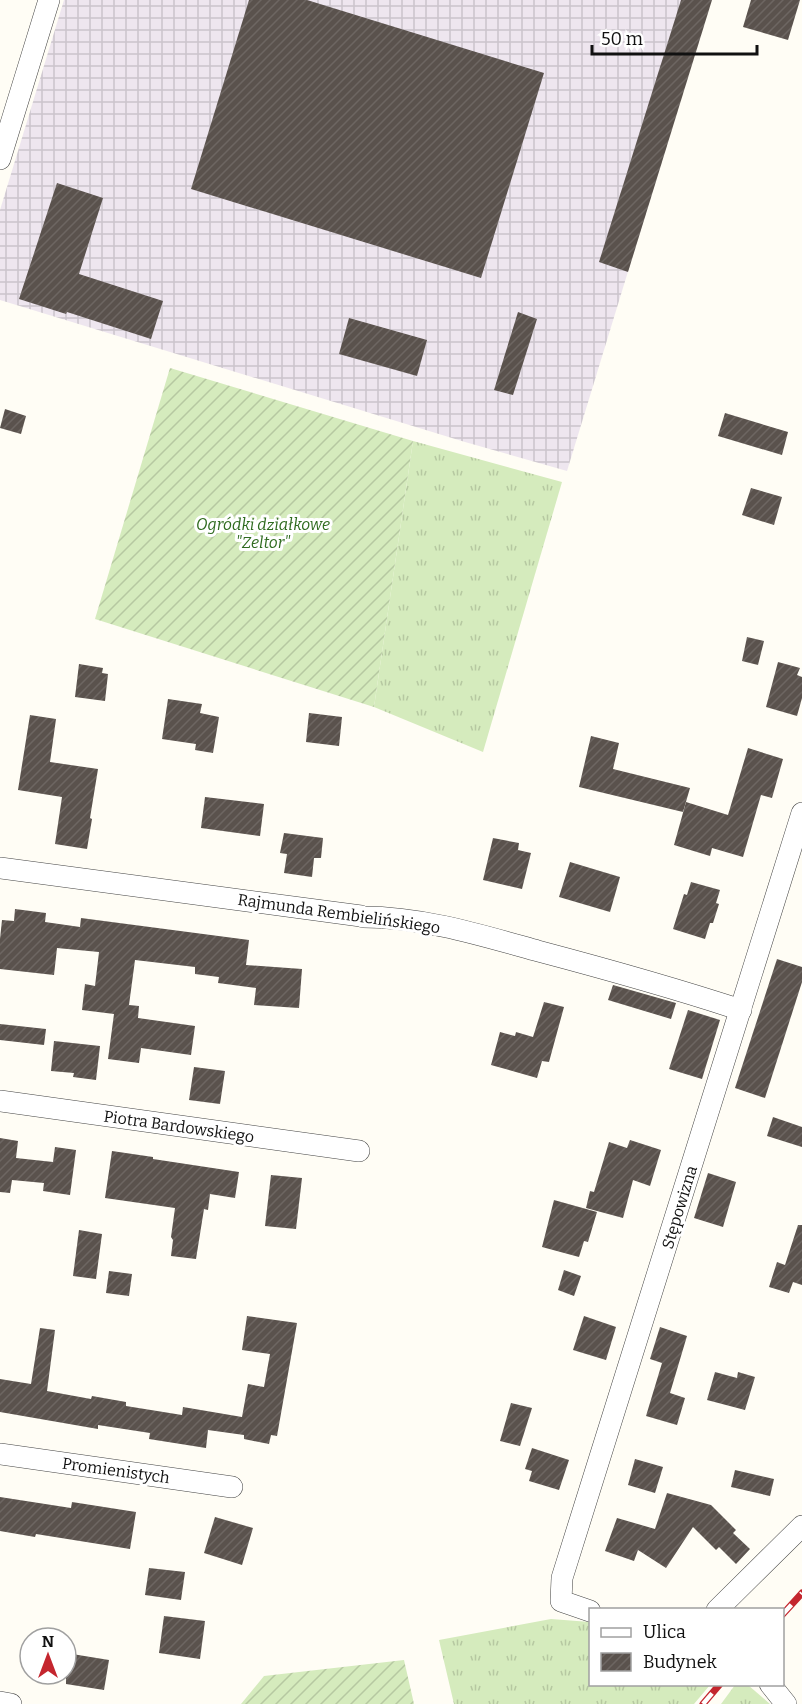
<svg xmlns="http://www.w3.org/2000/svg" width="802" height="1704" font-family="Bitter,serif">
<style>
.industrial{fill:url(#industrial-grid)}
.grass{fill:url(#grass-tufts)}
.garden{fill:url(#garden-furrows)}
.building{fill:url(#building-hatch)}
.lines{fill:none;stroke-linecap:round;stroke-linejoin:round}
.minor-casing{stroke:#444;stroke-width:22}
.minor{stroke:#fff;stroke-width:21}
.rail-casing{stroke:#c4262e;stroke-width:7}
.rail{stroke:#fff;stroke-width:4.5;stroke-dasharray:14;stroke-linecap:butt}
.labels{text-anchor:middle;stroke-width:6;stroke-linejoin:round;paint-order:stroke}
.park-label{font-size:16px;font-style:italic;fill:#2f6b1f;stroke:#fff}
.street-label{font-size:16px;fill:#111;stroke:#fff}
</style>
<defs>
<pattern id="industrial-grid" width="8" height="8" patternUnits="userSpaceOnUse" patternTransform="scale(1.5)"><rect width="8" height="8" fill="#eee6ef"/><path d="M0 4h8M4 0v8" fill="none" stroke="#cbc4cc"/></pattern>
<pattern id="grass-tufts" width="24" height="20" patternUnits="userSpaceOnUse" patternTransform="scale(1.5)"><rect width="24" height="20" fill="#d5ebbd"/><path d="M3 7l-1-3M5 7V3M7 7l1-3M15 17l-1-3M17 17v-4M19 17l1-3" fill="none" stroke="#b6c8a1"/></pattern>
<pattern id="garden-furrows" width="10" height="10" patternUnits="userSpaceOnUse" patternTransform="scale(1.5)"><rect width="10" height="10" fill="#d5ebbd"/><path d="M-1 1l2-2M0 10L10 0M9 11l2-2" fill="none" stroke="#b6c8a1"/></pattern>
<pattern id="building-hatch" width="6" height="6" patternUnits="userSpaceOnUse" patternTransform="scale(1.5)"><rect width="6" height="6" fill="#5a524d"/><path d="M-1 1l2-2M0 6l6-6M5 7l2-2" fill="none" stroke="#6d6662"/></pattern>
</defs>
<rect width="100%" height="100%" fill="#fffdf5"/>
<polygon class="industrial" points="64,0 711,0 567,471 465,442 0,300 0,210"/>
<g class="grass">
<polygon points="413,441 562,482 483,752 374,707"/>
<polygon points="551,1619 590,1622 590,1684 710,1685 694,1704 454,1704 439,1640"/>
<polygon points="735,1685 748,1685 770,1704 721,1704"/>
</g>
<g class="garden">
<polygon points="170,368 413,441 374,707 95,619"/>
<polygon points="404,1660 414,1704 241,1704 264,1676"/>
</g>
<g class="building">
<polygon points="249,0 307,0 544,73 481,278 191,189"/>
<polygon points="681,0 712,0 628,272 599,262"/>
<polygon points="751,0 800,0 788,40 743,27"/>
<polygon points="57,183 103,198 79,274 163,301 151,339 67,312 66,314 19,299"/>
<polygon points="518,312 537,319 513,395 494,390"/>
<polygon points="349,318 427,340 417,376 339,354"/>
<polygon points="5,409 26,416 21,434 0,428"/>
<polygon points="725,413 788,432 782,455 718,436"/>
<polygon points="751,488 782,497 774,525 742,515"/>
<polygon points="747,637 764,641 758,665 742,661"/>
<polygon points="778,662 800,668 797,675 802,677 802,698 797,716 766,707"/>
<polygon points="79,664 103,668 102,673 108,674 105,701 75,697"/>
<polygon points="168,699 202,704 200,713 219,717 213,753 195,750 196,744 162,739"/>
<polygon points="309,713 342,717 339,746 306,742"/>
<polygon points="30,715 56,719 50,762 98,769 90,818 92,819 87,849 55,844 62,797 18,790"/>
<polygon points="591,736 619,743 613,769 690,788 683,812 579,787"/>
<polygon points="748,748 783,759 772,798 761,795 743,857 712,848 710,856 674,845 686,802 728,815"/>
<polygon points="205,797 264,804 260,836 201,828"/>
<polygon points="284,833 323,838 321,858 314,858 312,877 284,873 287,854 280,853"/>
<polygon points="493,838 519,843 518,850 531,853 522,889 483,880"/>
<polygon points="570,862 620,877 610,912 559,897"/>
<polygon points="691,882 720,890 716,903 719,904 713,923 710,923 705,939 673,929 684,894 687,895"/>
<polygon points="15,909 46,913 45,922 80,927 81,918 249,940 246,965 302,969 299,1008 254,1005 256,988 218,983 219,977 195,974 195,967 135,960 129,1005 139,1006 138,1018 195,1026 191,1055 141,1048 139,1063 108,1059 114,1014 82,1010 85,984 95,986 99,952 57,948 54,975 0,969 0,939 2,920 14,921"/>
<polygon points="777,959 802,967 802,982 765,1098 735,1088"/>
<polygon points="613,985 676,1003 671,1019 608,1000"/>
<polygon points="544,1002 564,1007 549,1062 542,1061 537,1078 491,1065 500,1032 515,1036 516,1032 533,1037"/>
<polygon points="688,1010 720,1020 702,1079 669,1069"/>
<polygon points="0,1024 46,1029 44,1045 0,1040"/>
<polygon points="54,1041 100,1046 96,1080 73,1077 74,1073 51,1071"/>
<polygon points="194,1067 225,1071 220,1104 189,1100"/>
<polygon points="773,1117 802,1127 802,1147 767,1136"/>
<polygon points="0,1138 18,1141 16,1158 53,1162 55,1147 76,1150 70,1195 43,1191 44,1183 12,1180 10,1193 0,1192"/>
<polygon points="630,1140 661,1150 650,1186 633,1180 623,1218 586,1208 590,1191 594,1192 609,1142 627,1148"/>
<polygon points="112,1151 153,1157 153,1159 239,1172 235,1198 210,1194 208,1210 204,1209 196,1259 171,1256 173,1240 171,1237 175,1208 105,1198"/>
<polygon points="708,1173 736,1182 723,1227 694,1218"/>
<polygon points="271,1175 302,1178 296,1229 265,1226"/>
<polygon points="554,1200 597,1212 588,1242 584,1241 579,1257 542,1247"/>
<polygon points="798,1225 802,1225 802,1285 793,1282 789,1293 769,1287 777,1262 785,1265"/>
<polygon points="79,1230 102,1234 96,1279 73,1276"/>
<polygon points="564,1270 581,1276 574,1296 558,1290"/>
<polygon points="109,1271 132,1274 129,1296 106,1293"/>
<polygon points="247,1316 297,1323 277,1436 271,1435 269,1444 244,1439 244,1435 208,1430 206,1448 149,1439 150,1433 98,1425 98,1429 0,1412 0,1379 31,1384 40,1328 55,1330 47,1391 91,1399 92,1396 126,1402 126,1406 182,1415 183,1407 242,1417 248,1384 264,1387 270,1354 242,1350"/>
<polygon points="584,1316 616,1327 606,1360 573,1350"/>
<polygon points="660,1327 687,1336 670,1393 685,1398 677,1425 646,1416 662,1363 650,1359"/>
<polygon points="715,1372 737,1378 738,1372 755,1377 745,1410 707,1400"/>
<polygon points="511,1403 532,1408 520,1446 500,1441"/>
<polygon points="532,1448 569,1460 559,1490 529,1481 532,1471 525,1469"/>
<polygon points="635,1459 663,1467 655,1493 628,1485"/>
<polygon points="735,1470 774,1479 770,1496 731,1487"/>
<polygon points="667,1493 711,1505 736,1530 733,1533 750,1549 736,1564 719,1547 716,1550 693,1527 666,1568 638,1550 634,1561 605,1551 617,1518 655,1529"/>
<polygon points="0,1497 71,1508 72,1502 136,1512 130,1549 36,1534 35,1537 0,1531"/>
<polygon points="215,1517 253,1528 242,1565 204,1553"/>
<polygon points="149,1568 185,1572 181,1600 145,1595"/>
<polygon points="164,1616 205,1621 200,1659 159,1653"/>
<polygon points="66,1653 109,1660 104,1690 66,1684"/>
</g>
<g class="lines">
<g class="minor-casing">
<g id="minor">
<polyline points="0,159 49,0"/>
<path d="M0,868L361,916L363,917C423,917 481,935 538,951C606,969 674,988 741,1010"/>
<polyline points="0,1101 359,1151"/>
<polyline points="0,1454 232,1487"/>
<polyline points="717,1610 802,1526"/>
<polyline points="590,1611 561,1601 562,1578 802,813"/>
<polyline points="770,1684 786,1704"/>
<polyline points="0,1702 11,1704"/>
</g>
</g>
<use href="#minor" class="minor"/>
<g class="rail-casing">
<g id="rail">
<polyline points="782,1615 802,1593"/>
<polyline points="703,1704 720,1684"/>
</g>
</g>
<use href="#rail" class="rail"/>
</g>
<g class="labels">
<g class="park-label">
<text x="263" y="530">Ogródki działkowe<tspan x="263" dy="18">"Zeltor"</tspan></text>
</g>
<g class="street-label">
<text transform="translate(339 913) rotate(8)" y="6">Rajmunda Rembielińskiego</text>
<text transform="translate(179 1126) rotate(8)" y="6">Piotra Bardowskiego</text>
<text transform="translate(679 1207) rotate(-73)" y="6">Stępowizna</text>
<text transform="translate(116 1470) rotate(8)" y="6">Promienistych</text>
</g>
</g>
<rect x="589" y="1608" width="195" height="78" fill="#ffffff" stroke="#a0a0a0" stroke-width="1.5"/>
<rect x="601" y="1628" width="30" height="9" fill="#ffffff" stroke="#a0a0a0" stroke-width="1.5"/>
<text x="643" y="1638" font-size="18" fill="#111111">Ulica</text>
<rect x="601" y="1653" width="30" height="18" fill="url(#building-hatch)" stroke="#a0a0a0" stroke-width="1.5"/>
<text x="643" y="1668" font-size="18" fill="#111111">Budynek</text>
<g transform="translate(48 1656)"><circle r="28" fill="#ffffff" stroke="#a0a0a0" stroke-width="1.5"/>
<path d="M0-4.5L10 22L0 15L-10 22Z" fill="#c4262e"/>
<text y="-9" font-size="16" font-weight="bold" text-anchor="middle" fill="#111111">N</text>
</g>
<path d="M592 45v9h165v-9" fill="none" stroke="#111111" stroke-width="3"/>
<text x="601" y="45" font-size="18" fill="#111111" stroke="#ffffff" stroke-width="4.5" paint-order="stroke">50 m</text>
</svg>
